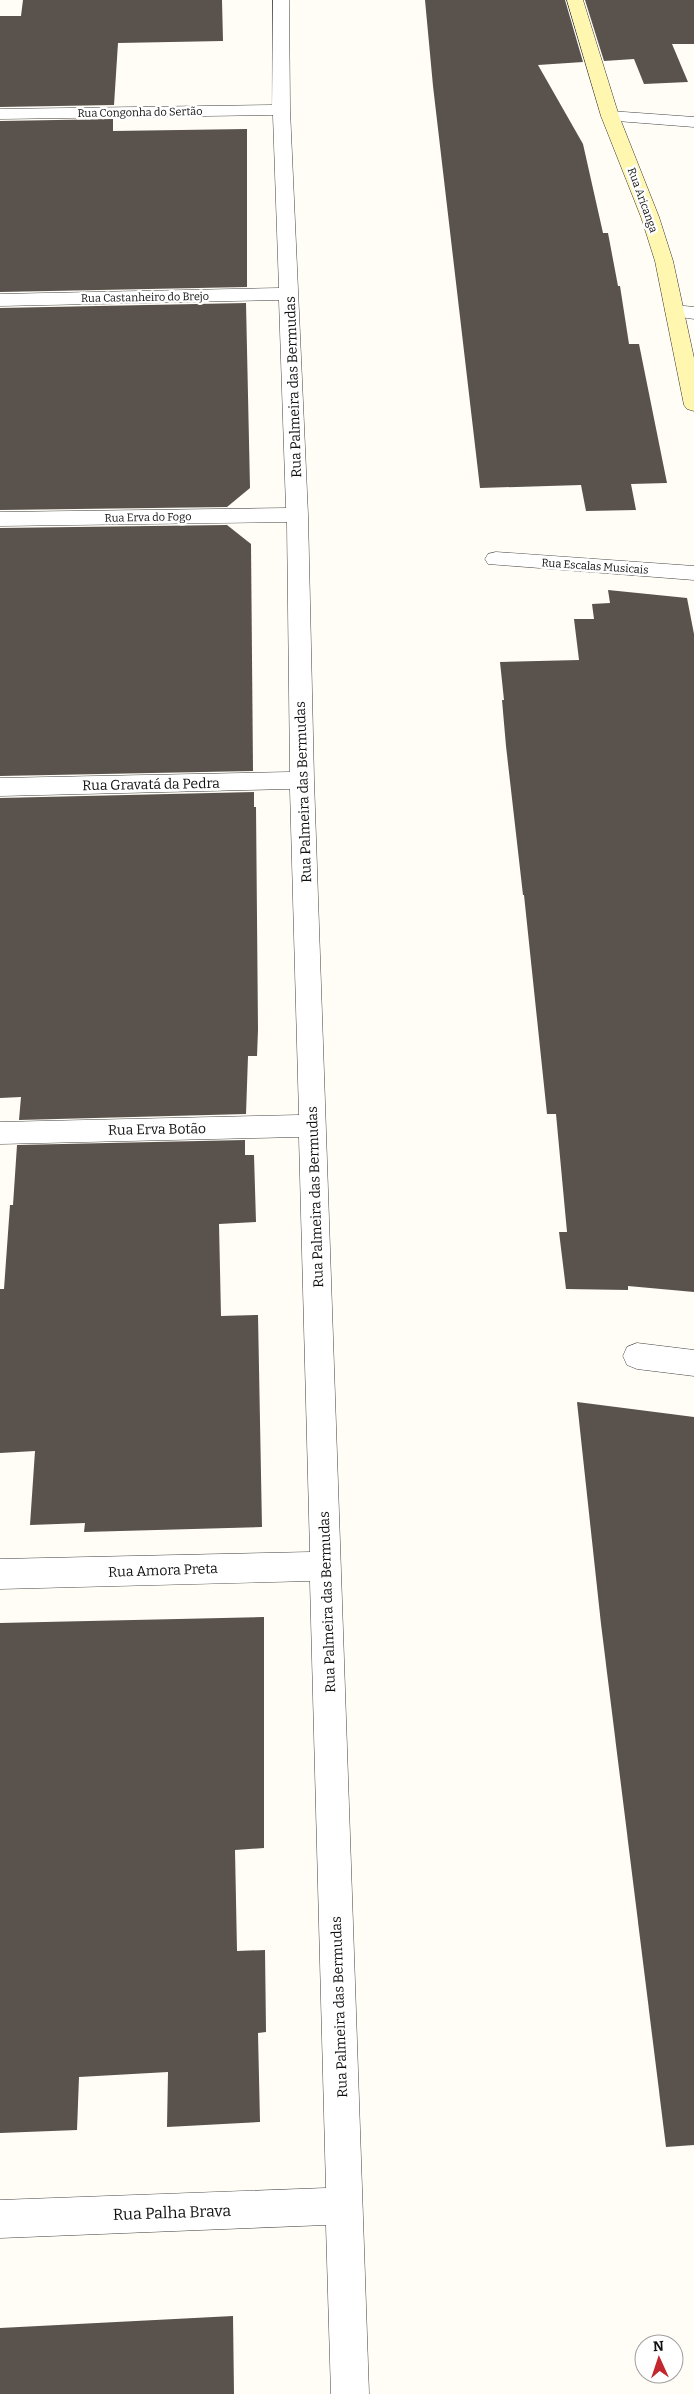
<svg xmlns="http://www.w3.org/2000/svg" width="694" height="2394" font-family="Bitter,serif">
<style>
.building{fill:#5a524d}
.lines{fill:none;stroke-linecap:round;stroke-linejoin:round}
.street-casing{stroke:#444;stroke-width:1}
.secondary-casing{stroke:#333;stroke-width:1}
.street{fill:#fff;fill-rule:evenodd}
.secondary{fill:#fff6b0;fill-rule:evenodd}
.labels{text-anchor:middle;stroke-width:5;stroke-linejoin:round;paint-order:stroke}
.far-street-label{font-size:11px;fill:#111;stroke:#fff}
.street-label{font-size:14px;fill:#111;stroke:#fff}
.near-street-label{font-size:16px;fill:#111;stroke:#fff}
</style>
<rect width="100%" height="100%" fill="#fffdf5"/>
<g class="building">
<polygon points="23,0 222,0 223,41 118,43 114,105 0,107 0,16 21,16"/>
<polygon points="425,0 565,0 583,62 538,65 583,144 603,233 608,233 618,286 620,286 629,344 639,344 667,483 631,484 636,510 586,511 581,485 480,488 433,86"/>
<polygon points="585,0 694,0 694,44 672,44 688,82 644,84 634,59 604,61"/>
<polygon points="113,119 113,131 247,129 247,287 0,292 0,121"/>
<polygon points="246,303 250,488 227,507 0,510 0,308"/>
<polygon points="227,525 251,544 253,771 0,776 0,528"/>
<polygon points="608,590 687,598 694,634 694,1292 628,1286 628,1290 566,1289 559,1232 567,1232 556,1114 547,1114 524,895 523,895 506,746 502,700 504,700 500,662 579,660 574,619 594,619 592,604 610,603"/>
<polygon points="254,792 254,807 256,807 258,1030 257,1056 248,1056 246,1114 19,1120 21,1097 0,1098 0,798"/>
<polygon points="245,1140 245,1155 254,1155 256,1222 219,1224 221,1316 258,1315 262,1527 84,1532 85,1523 30,1525 35,1451 0,1453 0,1289 4,1289 10,1205 13,1205 17,1145"/>
<polygon points="577,1402 694,1417 694,2145 666,2147 601,1624"/>
<polygon points="264,1617 264,1848 235,1850 237,1951 265,1950 266,2032 258,2033 260,2122 167,2127 168,2072 79,2077 77,2130 0,2133 0,1623"/>
<polygon points="233,2316 234,2394 0,2394 0,2328"/>
</g>
<g class="lines">
<g class="street-casing">
<g id="street">
<polygon points="273,0 289,0 290,110 308,515 314,780 369,2394 331,2394 326,2225 0,2238 0,2200 326,2188 310,1581 0,1589 0,1559 310,1552 299,1137 0,1144 0,1122 299,1115 290,789 0,796 0,778 290,772 287,522 0,526 0,512 286,508 279,300 0,306 0,294 279,288 273,115 0,119 0,109 272,105"/>
<polygon points="610,111 694,117 694,127 604,120 601,116 604,112"/>
<polygon points="675,305 694,307 694,319 668,315 665,311 668,307"/>
<polygon points="496,552 694,566 694,580 488,564 485,559 488,554"/>
<polygon points="637,1343 694,1350 694,1376 637,1369 627,1365 623,1356 627,1347"/>
</g>
</g>
<g class="secondary-casing">
<polygon id="secondary" points="567,0 583,0 619,116 659,217 673,261 694,358 694,411 687,409 684,405 655,261 641,217 601,116"/>
</g>
<use href="#street" class="street"/>
<use href="#secondary" class="secondary"/>
</g>
<g class="labels">
<g class="far-street-label">
<text transform="translate(140 112) rotate(-1)" y="4">Rua Congonha do Sertão</text>
<text transform="translate(643 200) rotate(70)" y="4">Rua Aricanga</text>
<text transform="translate(145 297) rotate(-1)" y="4">Rua Castanheiro do Brejo</text>
<text transform="translate(148 517) rotate(-1)" y="4">Rua Erva do Fogo</text>
<text transform="translate(595 566) rotate(4)" y="4">Rua Escalas Musicais</text>
</g>
<g class="street-label">
<text transform="translate(293 387) rotate(-92)" y="5">Rua Palmeira das Bermudas</text>
<text transform="translate(151 784) rotate(-1)" y="5">Rua Gravatá da Pedra</text>
<text transform="translate(303 792) rotate(-92)" y="5">Rua Palmeira das Bermudas</text>
<text transform="translate(157 1129) rotate(-1)" y="5">Rua Erva Botão</text>
<text transform="translate(315 1197) rotate(-92)" y="5">Rua Palmeira das Bermudas</text>
<text transform="translate(163 1570) rotate(-2)" y="5">Rua Amora Preta</text>
<text transform="translate(327 1602) rotate(-92)" y="5">Rua Palmeira das Bermudas</text>
<text transform="translate(339 2007) rotate(-92)" y="5">Rua Palmeira das Bermudas</text>
</g>
<g class="near-street-label">
<text transform="translate(172 2212) rotate(-2)" y="6">Rua Palha Brava</text>
</g>
</g>
<g transform="translate(659 2359) rotate(357)"><circle r="24" fill="#ffffff" stroke="#a0a0a0"/>
<path d="M0-4L9 19L0 12L-9 19Z" fill="#c4262e"/>
<text y="-8" font-size="14" font-weight="bold" text-anchor="middle" fill="#111111">N</text>
</g>
</svg>
